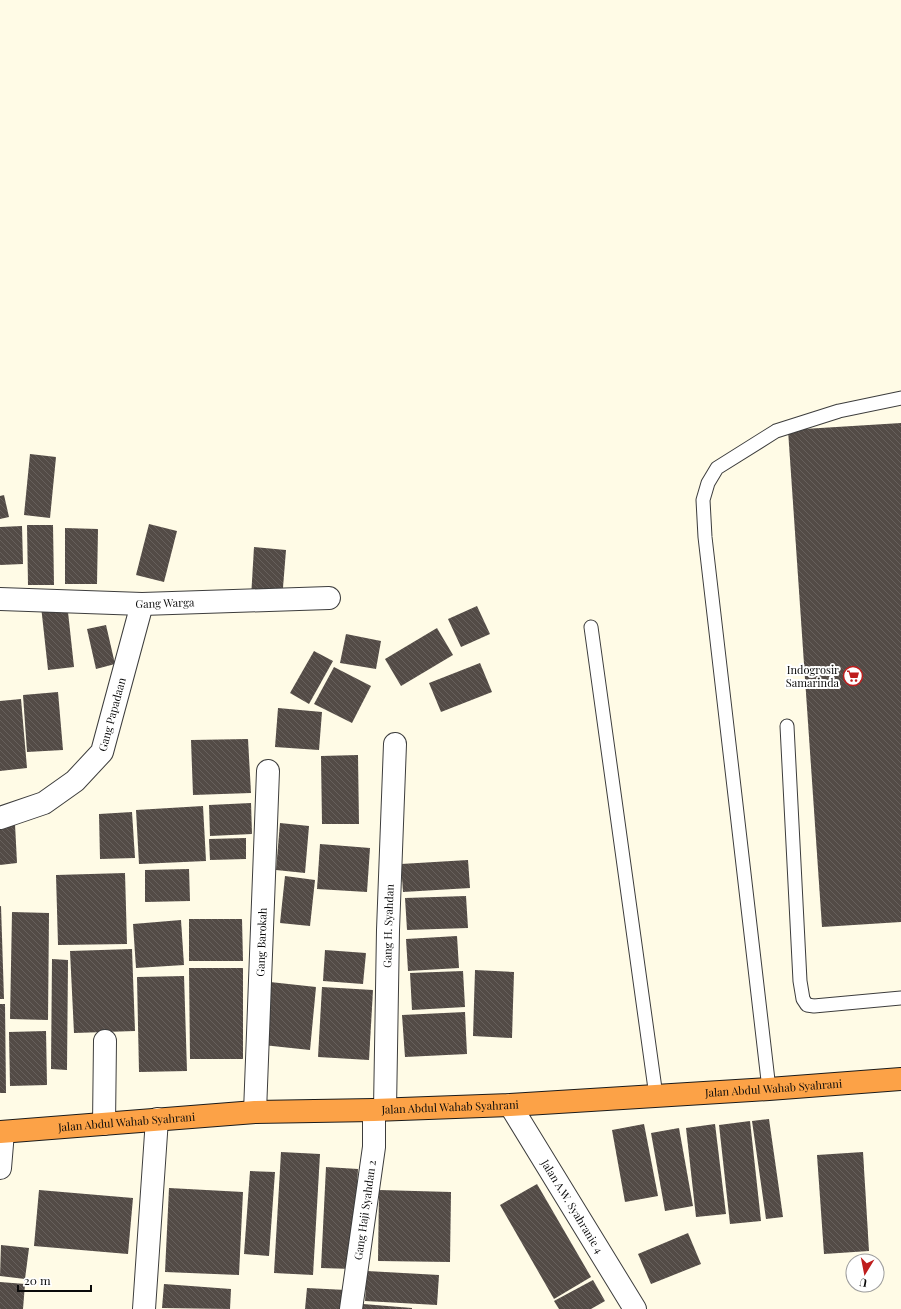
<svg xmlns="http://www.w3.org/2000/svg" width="901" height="1309" font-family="'Playfair Display',serif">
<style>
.building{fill:url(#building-back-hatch)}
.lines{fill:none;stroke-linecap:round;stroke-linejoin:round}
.lane-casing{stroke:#3d3d3d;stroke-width:15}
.street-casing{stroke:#3d3d3d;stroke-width:24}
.highway-casing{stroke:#1b1b1b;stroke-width:24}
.lane{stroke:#fff;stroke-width:13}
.street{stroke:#fff;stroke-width:22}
.highway{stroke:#fca247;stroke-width:22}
.labels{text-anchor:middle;stroke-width:4;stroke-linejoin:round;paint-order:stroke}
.street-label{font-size:11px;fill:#0a0a0a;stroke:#fff}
.poi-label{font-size:11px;fill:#0a0a0a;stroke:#fff;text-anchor:end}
</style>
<defs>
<pattern id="building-back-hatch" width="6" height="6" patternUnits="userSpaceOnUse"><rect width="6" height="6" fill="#534b46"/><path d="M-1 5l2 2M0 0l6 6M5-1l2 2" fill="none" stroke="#67605c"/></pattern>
</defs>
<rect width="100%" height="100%" fill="#fffbe6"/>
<g class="building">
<polygon points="901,423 901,922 822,927 788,430"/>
<polygon points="30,454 56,457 50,518 24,515"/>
<polygon points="4,495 9,517 0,519 0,496"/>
<polygon points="149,524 177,531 164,582 136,575"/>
<polygon points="27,525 53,525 54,585 28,585"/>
<polygon points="22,526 23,564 0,565 0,527"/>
<polygon points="65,528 98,529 97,584 65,584"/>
<polygon points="254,547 286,550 282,600 251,598"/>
<polygon points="67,603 74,667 48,670 41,606"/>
<polygon points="477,606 490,634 461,647 448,619"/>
<polygon points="106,625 115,664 96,669 87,629"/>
<polygon points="437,628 453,655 401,686 385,659"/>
<polygon points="346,634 381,641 376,669 340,663"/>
<polygon points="314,651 333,661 309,704 290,693"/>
<polygon points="480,663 492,692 441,712 429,683"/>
<polygon points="334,667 371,686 352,723 314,704"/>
<polygon points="58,692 63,750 27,752 23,695"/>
<polygon points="21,699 27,768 0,771 0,701"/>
<polygon points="278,708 322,712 319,750 275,747"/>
<polygon points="248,739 251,793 193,795 191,740"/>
<polygon points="358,755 359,824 322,824 321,756"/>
<polygon points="251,803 252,834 210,836 209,805"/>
<polygon points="203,806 206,861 139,864 136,810"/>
<polygon points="132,812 135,858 100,859 99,814"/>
<polygon points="280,823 309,826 305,873 276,870"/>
<polygon points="15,824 17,863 0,865 0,825"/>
<polygon points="246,838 246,859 210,860 209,839"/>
<polygon points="320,844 370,848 367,892 317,889"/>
<polygon points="468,860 470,888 403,892 401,864"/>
<polygon points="189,869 190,901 145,902 145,870"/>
<polygon points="125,873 127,944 58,945 56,875"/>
<polygon points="285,876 315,880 310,926 280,923"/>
<polygon points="466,896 468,928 407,930 405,898"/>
<polygon points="0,906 1,906 4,999 0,999"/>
<polygon points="12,912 49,913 48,1020 10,1019"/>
<polygon points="189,919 242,919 243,961 189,961"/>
<polygon points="181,920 184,965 136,968 133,924"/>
<polygon points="457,936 459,968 408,971 406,939"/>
<polygon points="132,949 135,1031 74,1033 70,951"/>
<polygon points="325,950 366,953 363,984 323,981"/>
<polygon points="52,959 68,960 67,1070 51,1069"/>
<polygon points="189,968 243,968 243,1059 190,1059"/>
<polygon points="475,970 514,972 512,1038 473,1036"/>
<polygon points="463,971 465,1007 412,1010 410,973"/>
<polygon points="184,976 187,1071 139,1072 137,977"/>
<polygon points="270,982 316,987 310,1050 263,1045"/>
<polygon points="322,987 373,990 369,1060 318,1057"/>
<polygon points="0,1004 5,1004 6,1093 0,1093"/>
<polygon points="465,1012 467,1054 405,1057 402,1015"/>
<polygon points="46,1031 47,1085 10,1086 9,1032"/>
<polygon points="769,1119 783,1217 766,1219 752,1121"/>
<polygon points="750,1121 761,1221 730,1224 719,1125"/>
<polygon points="644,1124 658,1196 625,1202 612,1130"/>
<polygon points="715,1124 726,1214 696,1217 686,1128"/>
<polygon points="679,1128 693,1206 665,1211 651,1133"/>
<polygon points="281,1152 320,1154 313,1275 274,1273"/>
<polygon points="863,1152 869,1251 824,1254 817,1155"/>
<polygon points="326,1167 358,1169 353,1269 321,1268"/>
<polygon points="250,1171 275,1172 269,1256 244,1254"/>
<polygon points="537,1184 591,1277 554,1299 500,1205"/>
<polygon points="169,1188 243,1192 239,1275 165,1272"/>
<polygon points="39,1190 133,1198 128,1254 34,1246"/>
<polygon points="379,1190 451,1192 450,1262 378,1261"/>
<polygon points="688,1233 701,1264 651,1284 638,1254"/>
<polygon points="1,1245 29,1248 25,1279 0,1276"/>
<polygon points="367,1271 439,1275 437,1305 365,1301"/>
<polygon points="593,1280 605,1301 591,1309 559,1309 554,1301"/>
<polygon points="0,1282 25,1284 23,1309 0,1309"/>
<polygon points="164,1284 231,1289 230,1309 162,1308"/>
<polygon points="307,1288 346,1290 345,1309 305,1309"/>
<polygon points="363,1304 412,1308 412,1309 362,1309"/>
</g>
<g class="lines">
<g class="lane-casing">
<g id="lane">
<polyline points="591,627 656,1096"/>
<polyline points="787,726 800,981 803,999 807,1005 814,1006 901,998"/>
<polyline points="769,1089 705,537 703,500 708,483 717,468 776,431 839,411 901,398"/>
</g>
</g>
<g class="street-casing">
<g id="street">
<path id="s1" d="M0,599L142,604L329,598"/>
<path id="s2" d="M0,818L44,803L75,781L102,752L142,604"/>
<path id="s3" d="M510,1105L635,1309"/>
<path id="s4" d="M385,1109L388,930L395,744"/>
<path id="s5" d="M255,1112L268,771"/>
<polyline points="104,1124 105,1041"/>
<polyline points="0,1168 3,1132"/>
<polyline points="144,1309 157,1119"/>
<path id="s6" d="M351,1309L374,1147V1110"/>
</g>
</g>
<g class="highway-casing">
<g id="highway">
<path id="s7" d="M0,1132L255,1112L374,1110L510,1105L769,1089L901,1079"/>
</g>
</g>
<use href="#lane" class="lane"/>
<use href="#street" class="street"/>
<use href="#highway" class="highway"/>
</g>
<defs>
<g id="supermarket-ring" transform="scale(1)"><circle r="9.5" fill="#fff" stroke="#bf1d1d" stroke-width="1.5"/><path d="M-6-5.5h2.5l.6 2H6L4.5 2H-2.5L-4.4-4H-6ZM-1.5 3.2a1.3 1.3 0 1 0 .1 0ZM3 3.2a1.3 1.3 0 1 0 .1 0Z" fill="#bf1d1d"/></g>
</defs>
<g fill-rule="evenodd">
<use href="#supermarket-ring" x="853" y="676"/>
</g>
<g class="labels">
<g class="street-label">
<text dy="4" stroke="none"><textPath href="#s1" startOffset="165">Gang Warga</textPath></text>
<text dy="4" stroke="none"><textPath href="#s2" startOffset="163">Gang Papadaan</textPath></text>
<text dy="4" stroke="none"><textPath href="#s4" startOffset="183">Gang H. Syahdan</textPath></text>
<text dy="4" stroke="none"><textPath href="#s5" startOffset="170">Gang Barokah</textPath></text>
<text dy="4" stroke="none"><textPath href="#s7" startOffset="775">Jalan Abdul Wahab Syahrani</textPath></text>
<text dy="4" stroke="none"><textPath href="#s7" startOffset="451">Jalan Abdul Wahab Syahrani</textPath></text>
<text dy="4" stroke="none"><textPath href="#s7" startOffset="127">Jalan Abdul Wahab Syahrani</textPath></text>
<text dy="4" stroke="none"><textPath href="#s3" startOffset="119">Jalan A.W. Syahranie 4</textPath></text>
<text dy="4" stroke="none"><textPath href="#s6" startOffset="100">Gang Haji Syahdan 2</textPath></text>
</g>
<g class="poi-label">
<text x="839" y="674">Indogrosir<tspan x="839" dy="13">Samarinda</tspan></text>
</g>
</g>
<g transform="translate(865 1273) rotate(190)"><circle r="19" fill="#ffffff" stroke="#9d9d9d"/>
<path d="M0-3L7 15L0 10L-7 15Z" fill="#bf1d1d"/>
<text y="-6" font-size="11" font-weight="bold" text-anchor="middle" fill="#0a0a0a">U</text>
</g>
<path d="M18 1285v6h73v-6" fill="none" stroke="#0a0a0a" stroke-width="2"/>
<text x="24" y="1285" font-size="12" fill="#0a0a0a" stroke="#ffffff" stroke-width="3" paint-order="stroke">20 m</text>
</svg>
